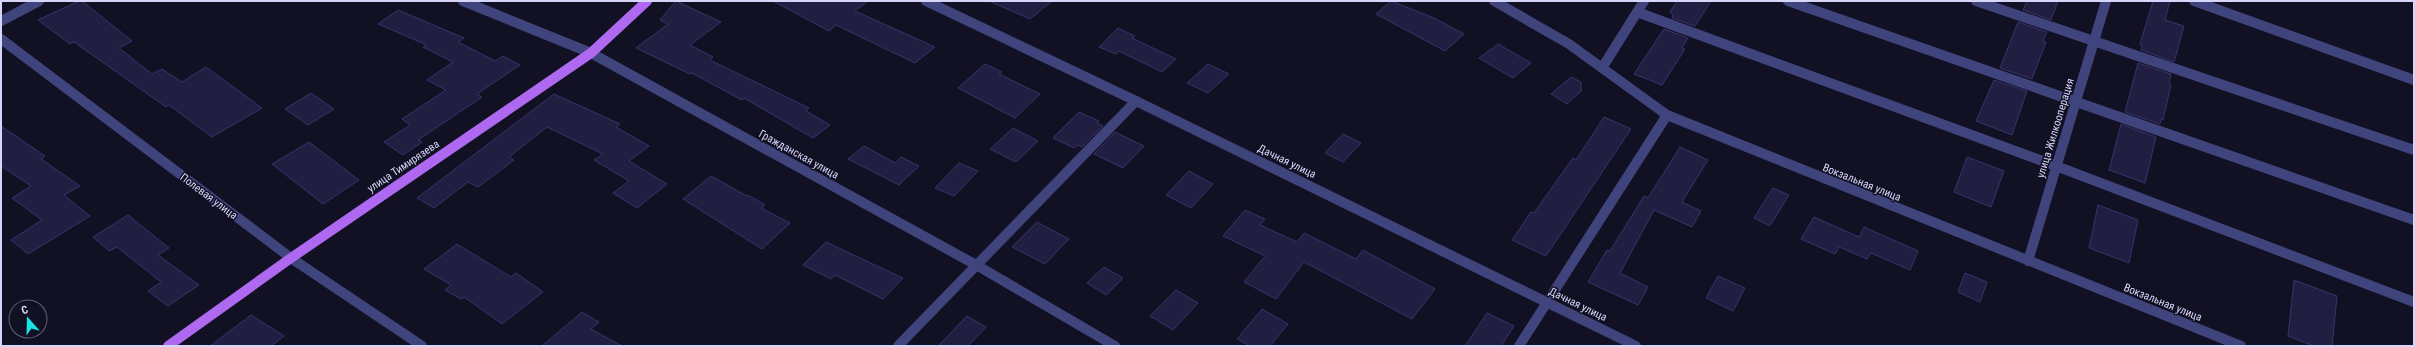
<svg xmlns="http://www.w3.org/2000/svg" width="2415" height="347" font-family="'Roboto Condensed',sans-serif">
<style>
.building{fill:#221e42;stroke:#38336c}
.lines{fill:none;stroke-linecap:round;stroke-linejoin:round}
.minor{stroke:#40447d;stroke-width:10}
.major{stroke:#af68f0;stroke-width:10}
.labels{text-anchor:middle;stroke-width:3;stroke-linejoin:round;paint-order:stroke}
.street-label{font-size:11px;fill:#d6d6fb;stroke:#121023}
</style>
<rect width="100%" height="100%" fill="#121023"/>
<g class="building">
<polygon points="79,1 82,1 132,41 119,48 152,74 162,69 182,82 206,67 262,108 212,137 169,105 166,107 74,42 70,44 38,20"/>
<polygon points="676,1 721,22 690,45 713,57 710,60 809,108 806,111 830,125 813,138 744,98 742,100 692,73 690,74 636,48 668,24 660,20"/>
<polygon points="773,1 868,1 855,11 935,47 915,63 836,25 829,31"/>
<polygon points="989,1 1052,1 1030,19"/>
<polygon points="1391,1 1434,18 1464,34 1445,51 1376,14"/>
<polygon points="1677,1 1711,1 1695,26 1672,18 1673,15 1670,12"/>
<polygon points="2027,1 2058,1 2051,20 2023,10"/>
<polygon points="2153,1 2170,1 2165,20 2184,26 2174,62 2141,50 2142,45 2140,44"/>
<polygon points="398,10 464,38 458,42 495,61 503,56 520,65 477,94 482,97 418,140 422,142 403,155 384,142 410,125 402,119 446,90 427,80 453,62 423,47 427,45 378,24"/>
<polygon points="2018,22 2047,32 2043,41 2046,42 2032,79 2000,68"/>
<polygon points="1118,28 1135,36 1132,38 1176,59 1162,72 1119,51 1116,54 1099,47"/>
<polygon points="1664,29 1688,38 1682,48 1685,49 1662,85 1634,74"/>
<polygon points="1498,44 1531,63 1513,78 1479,58"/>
<polygon points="2138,63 2171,74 2169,84 2171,85 2163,120 2161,119 2160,124 2125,112"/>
<polygon points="985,64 1002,72 999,74 1040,94 1015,118 958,88"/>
<polygon points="1208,64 1229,74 1208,93 1187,83"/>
<polygon points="1571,77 1581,82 1581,91 1567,104 1551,94"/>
<polygon points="1994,80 2027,91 2012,135 1976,121"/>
<polygon points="311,93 334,109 308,125 285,109"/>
<polygon points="554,94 620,124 616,127 649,146 629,161 667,184 637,208 613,193 629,181 594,160 603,154 547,127 509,157 514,160 478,187 468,182 434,208 417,198"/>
<polygon points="1079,112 1099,121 1097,123 1103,126 1082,147 1077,145 1074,148 1053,138"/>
<polygon points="1604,117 1631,129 1546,256 1512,240 1531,212 1534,213 1573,158 1576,160"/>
<polygon points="2121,124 2156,137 2145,183 2109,170"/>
<polygon points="1,126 45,156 41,159 80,186 64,195 90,216 28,254 11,240 42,220 12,198 31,186 1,166"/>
<polygon points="1013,128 1038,141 1016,162 990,149"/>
<polygon points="1115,132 1144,146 1123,168 1094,154"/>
<polygon points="1343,134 1361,143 1343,162 1325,153"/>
<polygon points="309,142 359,180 323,204 272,164"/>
<polygon points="864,146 895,163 901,157 919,166 899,185 848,159"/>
<polygon points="1680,147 1708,160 1682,202 1701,211 1692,227 1654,210 1620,273 1648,287 1638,305 1588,282 1607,250 1610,251 1644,196 1648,198"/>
<polygon points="1967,157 2004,171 1991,207 1954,192"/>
<polygon points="959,163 978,171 954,196 935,188"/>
<polygon points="1189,171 1213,184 1191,208 1166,195"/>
<polygon points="711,176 747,196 748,195 765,205 761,208 790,223 762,249 683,199"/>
<polygon points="1773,188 1789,195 1770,226 1754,218"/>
<polygon points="2098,205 2138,220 2129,263 2089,248"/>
<polygon points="1245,210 1265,219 1260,225 1297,242 1304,233 1356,259 1363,250 1435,289 1412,319 1304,262 1276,299 1244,282 1265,256 1223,236"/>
<polygon points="128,215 169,248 158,255 199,285 168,306 148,291 161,282 117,247 109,251 93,237"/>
<polygon points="1814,217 1859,237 1864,227 1918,251 1910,270 1871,253 1867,259 1839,247 1835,254 1801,239"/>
<polygon points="1037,222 1069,239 1045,264 1012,247"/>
<polygon points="826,242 877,266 903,278 883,299 835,275 831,279 803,265"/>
<polygon points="457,244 511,277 516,273 543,292 502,324 464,297 461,299 445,290 451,285 424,269"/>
<polygon points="1104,267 1123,278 1106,295 1087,283"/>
<polygon points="1965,273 1987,282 1980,302 1958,292"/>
<polygon points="1718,276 1745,288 1733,311 1706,298"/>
<polygon points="2294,280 2337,296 2332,346 2314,346 2288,336"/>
<polygon points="1176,290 1198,303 1173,330 1150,316"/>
<polygon points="1262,309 1288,324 1270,346 1250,346 1237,339"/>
<polygon points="582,312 599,322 591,329 622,346 542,346"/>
<polygon points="1487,313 1514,326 1501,346 1465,346"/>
<polygon points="251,315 284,336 271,346 210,346"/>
<polygon points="967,316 986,327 968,346 938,346"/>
</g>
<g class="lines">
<g class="minor">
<polyline points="463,1 591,53 978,266 1115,346"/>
<polyline points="926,1 1136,101 1636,346"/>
<polyline points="1494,1 1569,44 1667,115 2241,346"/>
<polyline points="1788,1 2414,220"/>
<polyline points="1976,1 2414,150"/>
<polyline points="2194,1 2414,80"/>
<polyline points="1637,12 2056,166 2414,302"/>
<polyline points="1,21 39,1"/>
<polyline points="1,39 291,258 422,346"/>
<polyline points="1602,68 1644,1"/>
<polyline points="2028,261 2106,1"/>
<polyline points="898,346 1136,101"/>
<polyline points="1519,346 1667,115"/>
</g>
<polyline class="major" points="168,346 291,258 591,53 647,1"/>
</g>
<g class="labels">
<g class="street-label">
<text transform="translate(2055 128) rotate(-73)" y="4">улица Жилкооперация</text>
<text transform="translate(799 154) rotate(29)" y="4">Гражданская улица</text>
<text transform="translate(1287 161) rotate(26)" y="4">Дачная улица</text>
<text transform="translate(403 166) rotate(-34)" y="4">улица Тимирязева</text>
<text transform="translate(1862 182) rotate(22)" y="4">Вокзальная улица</text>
<text transform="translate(209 196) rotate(37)" y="4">Полевая улица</text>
<text transform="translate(2163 302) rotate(22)" y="4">Вокзальная улица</text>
<text transform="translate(1578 304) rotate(26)" y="4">Дачная улица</text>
</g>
</g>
<rect width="2415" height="347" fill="none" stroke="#d6d6fb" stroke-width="4"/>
<g transform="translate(28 319) rotate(340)"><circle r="19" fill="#121023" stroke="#605f79"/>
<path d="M0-3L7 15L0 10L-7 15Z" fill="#16e7e6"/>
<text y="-6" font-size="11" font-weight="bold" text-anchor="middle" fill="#d6d6fb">С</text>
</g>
</svg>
